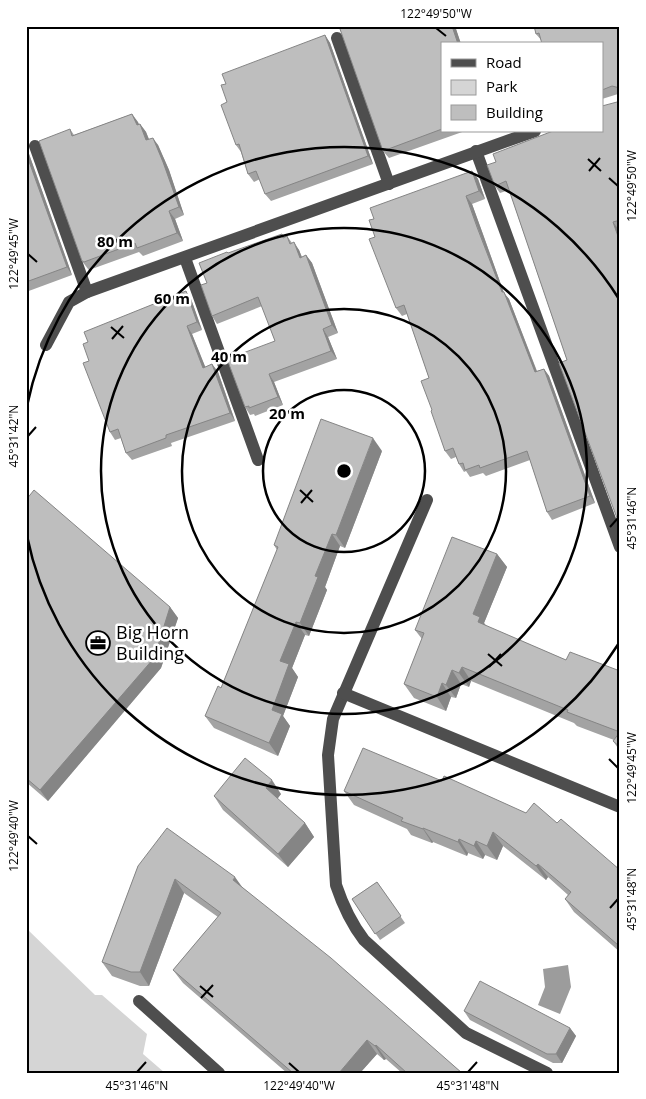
<svg xmlns="http://www.w3.org/2000/svg" width="646" height="1099" font-family="'Open Sans',sans-serif">
<style>
.green{fill:#d5d5d5}
.water{fill:#9c9c9c}
.lines{fill:none;stroke-linecap:round;stroke-linejoin:round}
.minor{stroke:#4e4e4e;stroke-width:12}
.wall{fill:#a3a3a3}
.shaded-wall{fill:#858585}
.building{fill:#bebebe;stroke:#858585}
.ticks{fill:none;stroke:#000;stroke-width:2}
.ring{fill:none;stroke:#000;stroke-width:2.5}
.labels{text-anchor:middle;stroke-width:5;stroke-linejoin:round;paint-order:stroke}
.poi-label{font-size:18px;fill:#000;stroke:#fff;text-anchor:start}
.centre{fill:#000;stroke:#fff;stroke-width:2.5}
.ring-label{font-size:15px;text-anchor:middle;font-weight:bold;fill:#000;stroke:#fff;stroke-width:5;stroke-linejoin:round;paint-order:stroke}
.neatline{fill:none;stroke:#000;stroke-width:2}
.ticks-label{font-size:12px;text-anchor:middle;fill:#000}
</style>
<rect width="100%" height="100%" fill="#fff"/>
<polygon class="green" points="26,928 95,995 102,995 147,1034 143,1054 165,1073 26,1073"/>
<polygon class="water" points="568,965 571,987 560,1014 538,1005 545,987 543,969"/>
<g class="lines">
<g class="minor">
<polyline points="337,38 389,184"/>
<polyline points="35,146 87,292"/>
<polyline points="476,151 620,547"/>
<polyline points="185,258 258,460"/>
<polyline points="46,345 69,302 87,292 535,131"/>
<path d="M427,500L333,719L328,755L336,885C343,906 351,923 364,940L466,1033L547,1073"/>
<polyline points="343,693 620,807"/>
<polyline points="139,1001 219,1073"/>
</g>
</g>
<g class="wall">
<polygon points="348,26 454,26 456,29 461,44 442,44 442,131 465,131 389,158 383,151"/>
<polygon points="534,26 620,26 620,95 618,94 602,99 602,44 542,41 536,34"/>
<polygon points="325,35 330,43 373,164 271,201 265,194 260,179 254,182 248,174 241,152 236,145 227,102 226,84"/>
<polygon points="620,99 620,230 619,230 620,233 620,526 567,360 509,190 500,193 495,186 496,162 602,131 617,102"/>
<polygon points="132,114 139,125 140,124 146,132 149,139 158,145 169,170 184,215 175,219 183,241 143,256 139,252 89,270 88,269 82,261 70,129 74,135"/>
<polygon points="26,150 29,154 72,275 26,292"/>
<polygon points="472,171 478,179 485,199 472,204 483,234 504,293 509,299 537,371 544,369 549,376 595,503 552,520 547,512 530,460 486,476 483,473 470,477 466,471 464,472 459,464 456,457 451,459 445,451 432,410 429,378 407,314 402,316 396,308 375,237 374,219"/>
<polygon points="287,236 292,243 299,250 302,257 306,255 312,263 338,333 328,337 337,359 274,382 283,405 255,416 254,414 250,415 245,407 275,341 262,306 217,324 212,316 227,252 228,253"/>
<polygon points="191,299 202,330 192,334 205,367 212,364 218,372 235,421 171,443 172,446 132,460 126,453 121,438 115,440 110,432 89,361 88,342"/>
<polygon points="382,451 345,548 340,546 325,587 327,590 309,636 305,635 292,668 298,677 283,716 290,726 278,756 214,728 205,716 221,688 277,550 274,545"/>
<polygon points="26,500 170,607 178,618 161,668 48,801 26,782"/>
<polygon points="497,554 507,567 484,623 486,626 566,660 620,671 620,751 613,741 614,740 577,726 574,723 471,681 469,687 461,684 456,698 451,697 446,711 414,698 404,684 422,639 415,630"/>
<polygon points="442,781 526,813 557,823 620,870 620,952 574,912 565,899 568,895 548,877 546,880 503,846 497,860 485,855 483,859 468,853 467,856 433,842 432,843 411,835 407,829 354,805 344,791"/>
<polygon points="281,794 277,799 305,823 314,837 288,867 223,810 214,796"/>
<polygon points="138,866 243,888 462,1073 402,1073 386,1059 384,1060 377,1054 360,1073 287,1073 183,983 173,970 218,917 184,893 149,986 140,986 112,976 102,962"/>
<polygon points="377,882 405,923 380,940 352,899"/>
<polygon points="464,1011 570,1028 576,1036 562,1063 553,1063 470,1020"/>
</g>
<g class="shaded-wall">
<polygon points="452,26 454,26 456,29 461,44 458,44"/>
<polygon points="325,35 330,43 373,164 368,156"/>
<polygon points="132,114 138,122 143,133 137,125"/>
<polygon points="140,124 146,132 152,148 146,140"/>
<polygon points="153,138 158,145 169,170 184,215 179,207"/>
<polygon points="26,150 29,154 72,275 67,267 26,153"/>
<polygon points="472,171 478,179 485,199 479,191"/>
<polygon points="466,196 472,204 504,293 509,299 540,380 535,372 502,292"/>
<polygon points="169,211 175,219 183,241 177,233"/>
<polygon points="613,222 619,230 620,233 620,242"/>
<polygon points="294,242 299,250 305,266 300,258"/>
<polygon points="306,255 312,263 338,333 332,325"/>
<polygon points="186,291 191,299 202,330 197,322"/>
<polygon points="187,326 192,334 209,376 203,368"/>
<polygon points="323,329 328,337 337,359 331,351"/>
<polygon points="212,364 218,372 235,421 230,413"/>
<polygon points="544,369 549,376 595,503 590,496"/>
<polygon points="269,374 274,382 283,405 278,397"/>
<polygon points="373,438 382,451 345,548 336,535"/>
<polygon points="332,534 340,546 325,587 327,590 309,636 300,623 315,576"/>
<polygon points="497,554 507,567 484,623 490,631 488,636 473,614"/>
<polygon points="170,607 178,618 161,668 48,801 40,790"/>
<polygon points="296,622 305,635 292,668 298,677 283,716 290,726 278,756 269,743 272,710 280,661"/>
<polygon points="462,667 471,681 469,687 459,673"/>
<polygon points="452,670 461,684 456,698 446,685"/>
<polygon points="442,683 451,697 446,711 437,697"/>
<polygon points="272,780 281,794 275,802 266,788"/>
<polygon points="305,823 314,837 288,867 278,854"/>
<polygon points="423,828 433,842 432,843 423,829"/>
<polygon points="493,832 503,846 497,860 487,846"/>
<polygon points="459,839 468,853 467,856 458,842"/>
<polygon points="476,841 485,855 483,859 474,846"/>
<polygon points="538,864 548,877 546,880 536,866"/>
<polygon points="235,877 245,891 233,880"/>
<polygon points="175,879 184,893 149,986 140,972"/>
<polygon points="570,1028 576,1036 562,1063 556,1054"/>
<polygon points="367,1040 377,1054 360,1073 339,1073"/>
<polygon points="376,1045 386,1059 384,1060 375,1046"/>
</g>
<g class="building">
<polygon points="348,26 452,26 458,44 442,44 442,129 383,151 340,29"/>
<polygon points="534,26 620,26 620,88 612,86 602,90 602,44 542,44 539,33 536,34"/>
<polygon points="325,35 368,156 265,194 256,171 248,174 239,144 236,145 221,105 227,102 221,85 226,84 222,74"/>
<polygon points="620,99 620,220 613,222 620,242 620,526 559,363 567,360 506,181 495,186 487,165 496,162 493,154 553,131 602,131 602,106 617,102"/>
<polygon points="132,114 137,125 140,124 146,140 153,138 163,162 179,207 169,211 177,233 137,248 135,243 84,262 82,261 39,141 70,129 72,136"/>
<polygon points="26,153 67,267 26,282"/>
<polygon points="472,171 479,191 466,196 477,227 502,292 504,292 535,372 544,369 590,496 547,512 527,451 480,468 479,465 465,470 463,463 459,464 453,448 445,451 431,411 432,410 421,381 429,378 404,305 396,308 369,239 375,237 369,220 374,219 370,208"/>
<polygon points="282,234 283,238 287,236 290,244 294,242 300,258 306,255 332,325 323,329 331,351 269,374 278,397 249,408 249,406 245,407 227,359 275,341 258,297 212,316 201,285 207,283 199,263 227,252 228,253"/>
<polygon points="186,291 197,322 187,326 203,368 212,364 230,413 166,435 166,438 126,453 118,429 110,432 83,363 89,361 83,344 88,342 84,332"/>
<polygon points="321,419 373,438 336,535 332,534 315,576 318,577 300,623 296,622 280,661 289,664 272,710 282,714 269,743 205,716 218,686 221,688 278,547 274,545"/>
<polygon points="34,490 170,607 154,658 40,790 26,778 26,500"/>
<polygon points="452,537 497,554 473,614 480,617 478,622 566,660 570,652 620,671 620,732 567,712 568,710 462,667 459,673 452,670 446,685 442,683 437,697 404,684 424,633 415,630"/>
<polygon points="620,732 620,747 613,741"/>
<polygon points="363,748 442,781 444,776 526,813 534,803 557,823 561,819 620,870 620,943 618,945 565,899 571,892 538,864 536,866 493,832 487,846 476,841 474,846 459,839 458,842 423,828 423,829 401,821 403,818 344,791"/>
<polygon points="245,758 272,780 266,788 305,823 278,854 214,796"/>
<polygon points="167,828 235,877 233,880 331,958 462,1073 407,1073 376,1045 375,1046 367,1040 339,1073 293,1073 173,970 221,913 175,879 140,972 131,972 102,962 138,866"/>
<polygon points="377,882 401,916 375,934 352,899"/>
<polygon points="480,981 570,1028 556,1054 547,1054 464,1011"/>
</g>
<path class="ticks" d="M436,28L446,36M588,159L601,171M589,171L600,158M609,178L618,186M28,254L37,262M111,327L124,338M112,339L123,326M28,436L36,427M300,490L313,502M301,503L312,490M610,527L618,518M488,654L502,666M489,667L501,654M609,759L618,768M28,836L37,844M610,908L618,899M200,986L213,997M201,998L213,985M289,1063L299,1072M137,1072L146,1062M468,1072L477,1062"/>
<g class="ring">
<circle cx="344" cy="471" r="81"/>
<circle cx="344" cy="471" r="162"/>
<circle cx="344" cy="471" r="243"/>
<path d="M619 643A324 324 0 0 1 27 536M27 406A324 324 0 0 1 619 299"/>
</g>
<defs>
<g id="office-ring" transform="scale(1.25)"><circle r="9.5" fill="#fff" stroke="#000" stroke-width="1.5"/><path d="M-6-3h4V-5.5h4V-3h4V5H-6ZM-1-4.5V-3h2v-1.5ZM-6 0V1H6V0Z" fill="#000"/></g>
</defs>
<g fill-rule="evenodd">
<use href="#office-ring" x="98" y="643"/>
</g>
<g class="labels">
<g class="poi-label">
<text x="116" y="639">Big Horn<tspan x="116" dy="21">Building</tspan></text>
</g>
</g>
<circle cx="344" cy="471" r="8" class="centre"/>
<g class="ring-label">
<text x="115" y="247">80 m</text>
<text x="172" y="304">60 m</text>
<text x="229" y="362">40 m</text>
<text x="287" y="419">20 m</text>
</g>
<rect width="646" height="1099" fill="none" stroke="#ffffff" stroke-width="55"/>
<rect x="441" y="42" width="162" height="90" fill="#ffffff" stroke="#999999"/>
<rect x="451" y="59" width="25" height="8" fill="#4e4e4e" stroke="#999999"/>
<text x="486" y="68" font-size="15" fill="#000000">Road</text>
<rect x="451" y="80" width="25" height="15" fill="#d5d5d5" stroke="#999999"/>
<text x="486" y="92" font-size="15" fill="#000000">Park</text>
<rect x="451" y="105" width="25" height="15" fill="#bebebe" stroke="#999999"/>
<text x="486" y="118" font-size="15" fill="#000000">Building</text>
<rect x="28" y="28" width="590" height="1044" class="neatline"/>
<g class="ticks-label">
<text x="436" y="18">122°49'50"W</text>
<text transform="translate(632 186) rotate(-90)" y="4">122°49'50"W</text>
<text transform="translate(14 254) rotate(-90)" y="4">122°49'45"W</text>
<text transform="translate(14 436) rotate(-90)" y="4">45°31'42"N</text>
<text transform="translate(632 518) rotate(-90)" y="4">45°31'46"N</text>
<text transform="translate(632 768) rotate(-90)" y="4">122°49'45"W</text>
<text transform="translate(14 836) rotate(-90)" y="4">122°49'40"W</text>
<text transform="translate(632 899) rotate(-90)" y="4">45°31'48"N</text>
<text x="137" y="1090">45°31'46"N</text>
<text x="299" y="1090">122°49'40"W</text>
<text x="468" y="1090">45°31'48"N</text>
</g>
</svg>
